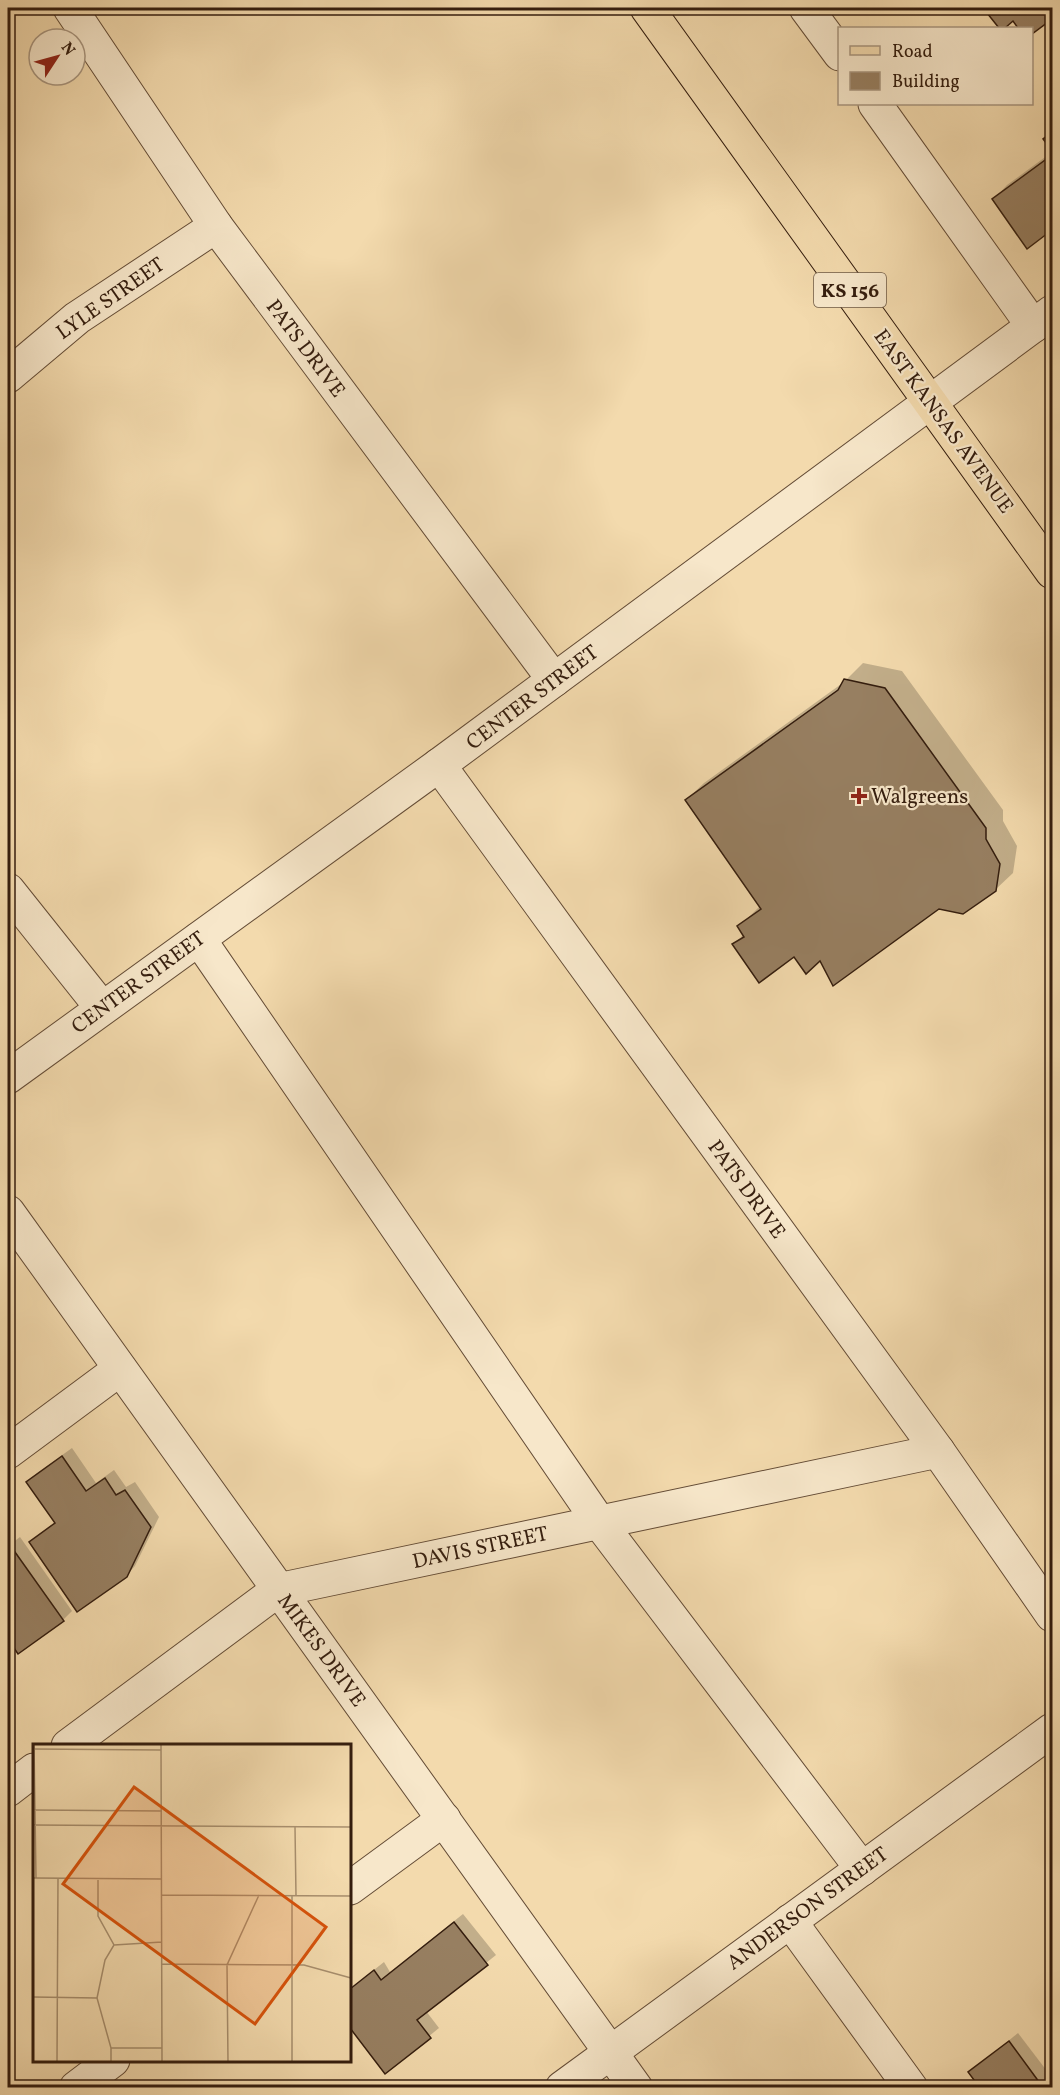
<svg xmlns="http://www.w3.org/2000/svg" width="1060" height="2095" font-family="Vollkorn,serif">
<style>
.shadow{fill:#0003}
.building{fill:#977f61;stroke:#341d0e;stroke-width:1.5}
.lines{fill:none;stroke-linecap:round;stroke-linejoin:round}
.minor-casing{stroke:#644c36;stroke-width:35}
.major-casing{stroke:#341d0e;stroke-width:35}
.minor{stroke:#f7e7ca;stroke-width:33}
.major{stroke:#f3daad;stroke-width:33}
.poi-dot{fill:#8f2418;stroke:#f7e7ca;stroke-width:2}
.labels{text-anchor:middle;stroke-width:4.5;stroke-linejoin:round;paint-order:stroke}
.shield{fill:#f7e7ca;stroke:#6e5a46;stroke-width:1.5}
.shield-label{font-size:20px;font-weight:bold;fill:#341d0e}
.street-label{font-size:21px;fill:#341d0e;stroke:#f7e7ca}
.poi-label{font-size:21px;fill:#341d0e;stroke:#f7e7ca;text-anchor:start}
.inset-road{fill:none;stroke:#a78e6d;stroke-width:1.5}
.view{fill:#d6530c;fill-opacity:0.15;stroke:#d6530c;stroke-width:3}
.inset-edge{fill:none;stroke:#341d0e;stroke-width:3}
</style>
<rect width="100%" height="100%" fill="#f3daad"/>
<filter id="stains"><feTurbulence type="fractalNoise" baseFrequency=".00333" numOctaves="4"/><feColorMatrix values="0 0 0 0 .2 0 0 0 0 .09 0 0 0 0 .02 0 0 0 .5 -.17"/></filter>
<radialGradient id="worn" r=".72"><stop offset=".6" stop-color="#630" stop-opacity="0"/><stop offset="1" stop-color="#630" stop-opacity=".3"/></radialGradient>
<g class="shadow">
<polygon points="985,8 1052,8 1052,17 1032,32 1032,28 1019,28 1014,19 1000,28"/>
<polygon points="1052,152 1052,229 1028,247 994,199 1007,185"/>
<polygon points="863,663 902,671 1003,810 1003,821 1017,846 1013,873 995,890 939,908 820,958 734,944 744,934 739,927 760,906 686,800 704,783 844,682"/>
<polygon points="72,1448 96,1483 114,1470 126,1487 135,1482 159,1517 135,1566 126,1576 30,1542 56,1521 28,1482 37,1473"/>
<polygon points="20,1537 72,1611 63,1620 8,1641 8,1546"/>
<polygon points="463,1914 496,1955 426,2011 439,2028 385,2072 350,2026 350,1989 384,1962 390,1972"/>
<polygon points="1018,2033 1050,2075 1041,2085 1037,2088 970,2072"/>
</g>
<g class="building">
<polygon points="983,8 1052,8 1052,19 1032,34 1032,28 1018,28 1013,21 1005,28 999,28"/>
<polygon points="1052,132 1052,151 1043,139"/>
<polygon points="1052,155 1052,230 1027,249 992,199"/>
<polygon points="844,679 885,688 986,828 986,839 1000,864 996,891 963,914 939,909 833,986 820,961 806,974 794,957 759,983 732,944 744,937 737,926 761,909 685,800 838,690"/>
<polygon points="62,1456 86,1491 105,1478 116,1495 125,1490 151,1527 127,1577 77,1612 29,1542 55,1523 26,1482"/>
<polygon points="10,1545 64,1621 18,1654 10,1642 8,1643 8,1547"/>
<polygon points="454,1922 488,1965 417,2020 431,2038 385,2074 350,2028 350,1989 374,1970 381,1980"/>
<polygon points="1009,2041 1042,2086 1040,2088 980,2088 968,2072"/>
</g>
<g class="lines">
<g class="minor-casing">
<g id="minor">
<polyline points="70,8 216,226 554,680"/>
<polyline points="806,8 840,54"/>
<polyline points="875,104 1033,326"/>
<polyline points="8,376 77,318 216,226"/>
<polyline points="439,765 938,1451 1052,1615"/>
<polyline points="8,890 102,1008"/>
<polyline points="199,939 599,1522 862,1869"/>
<polyline points="8,1077 439,765 1052,312"/>
<polyline points="8,1212 636,2088"/>
<polyline points="8,1452 120,1369"/>
<polyline points="68,1746 278,1590 938,1451"/>
<polyline points="8,1790 34,1770"/>
<polyline points="350,1888 444,1819"/>
<polyline points="790,1921 911,2088"/>
<polyline points="76,2088 113,2060"/>
<polyline points="562,2088 1052,1730"/>
</g>
</g>
<g class="major-casing">
<polyline id="major" points="647,8 1052,572"/>
</g>
<use href="#minor" class="minor"/>
<use href="#major" class="major"/>
</g>
<path class="poi-dot" d="M856 787h6v6h6v6h-6v6h-6v-6h-6v-6h6z"/>
<g class="labels">
<rect class="shield" x="814" y="273" width="72" height="34" rx="4.5"/>
<g class="shield-label">
<text x="850" y="297">KS 156</text>
</g>
<g class="street-label">
<text transform="translate(110 298) rotate(-35)" y="7">LYLE STREET</text>
<text transform="translate(306 348) rotate(53)" y="7">PATS DRIVE</text>
<text transform="translate(944 421) rotate(54)" y="7">EAST KANSAS AVENUE</text>
<text transform="translate(532 697) rotate(-37)" y="7">CENTER STREET</text>
<text transform="translate(138 982) rotate(-36)" y="7">CENTER STREET</text>
<text transform="translate(747 1189) rotate(54)" y="7">PATS DRIVE</text>
<text transform="translate(480 1547) rotate(-12)" y="7">DAVIS STREET</text>
<text transform="translate(322 1650) rotate(54)" y="7">MIKES DRIVE</text>
<text transform="translate(807 1908) rotate(-36)" y="7">ANDERSON STREET</text>
</g>
<g class="poi-label">
<text x="871" y="803">Walgreens</text>
</g>
</g>
<g transform="translate(33 1744)">
<rect width="318" height="318" fill="#f3daad"/>
<path class="inset-road" d="M1,0L3,134M128,0L129,318M0,5L128,6M0,66L129,67M0,81L318,83M262,83L263,152M1,134L129,135M65,136V172L81,201L72,216L64,254L78,304V318M129,151L318,152M259,152V318M81,201L129,198M129,220L271,221L318,234M0,253L64,254M78,304H129M24,318L25,134M195,318L194,221L226,151"/>
<path class="view" d="M101,43L293,183L222,280L30,140Z"/>
<rect width="318" height="318" class="inset-edge"/>
</g>
<rect width="1060" height="2095" fill="none" stroke="#f3daad" stroke-width="30"/>
<rect x="9" y="9" width="1042" height="2077" fill="none" stroke="#341d0e" stroke-width="3"/>
<rect x="15" y="15" width="1030" height="2065" fill="none" stroke="#341d0e" stroke-width="1.5"/>
<rect x="838" y="27" width="195" height="78" fill="#f7e7ca" stroke="#a9967f" stroke-width="1.5"/>
<rect x="850" y="46" width="30" height="9" fill="#f3daad" stroke="#a9967f" stroke-width="1.5"/>
<text x="892" y="57" font-size="18" fill="#341d0e">Road</text>
<rect x="850" y="72" width="30" height="18" fill="#977f61" stroke="#a9967f" stroke-width="1.5"/>
<text x="892" y="87" font-size="18" fill="#341d0e">Building</text>
<g transform="translate(57 57) rotate(54)"><circle r="28" fill="#f7e7ca" stroke="#a9967f" stroke-width="1.5"/>
<path d="M0-4.5L10 22L0 15L-10 22Z" fill="#8f2418"/>
<text y="-9" font-size="16" font-weight="bold" text-anchor="middle" fill="#341d0e">N</text>
</g>
<rect width="100%" height="100%" filter="url(#stains)"/>
<rect width="100%" height="100%" fill="url(#worn)"/>
</svg>
